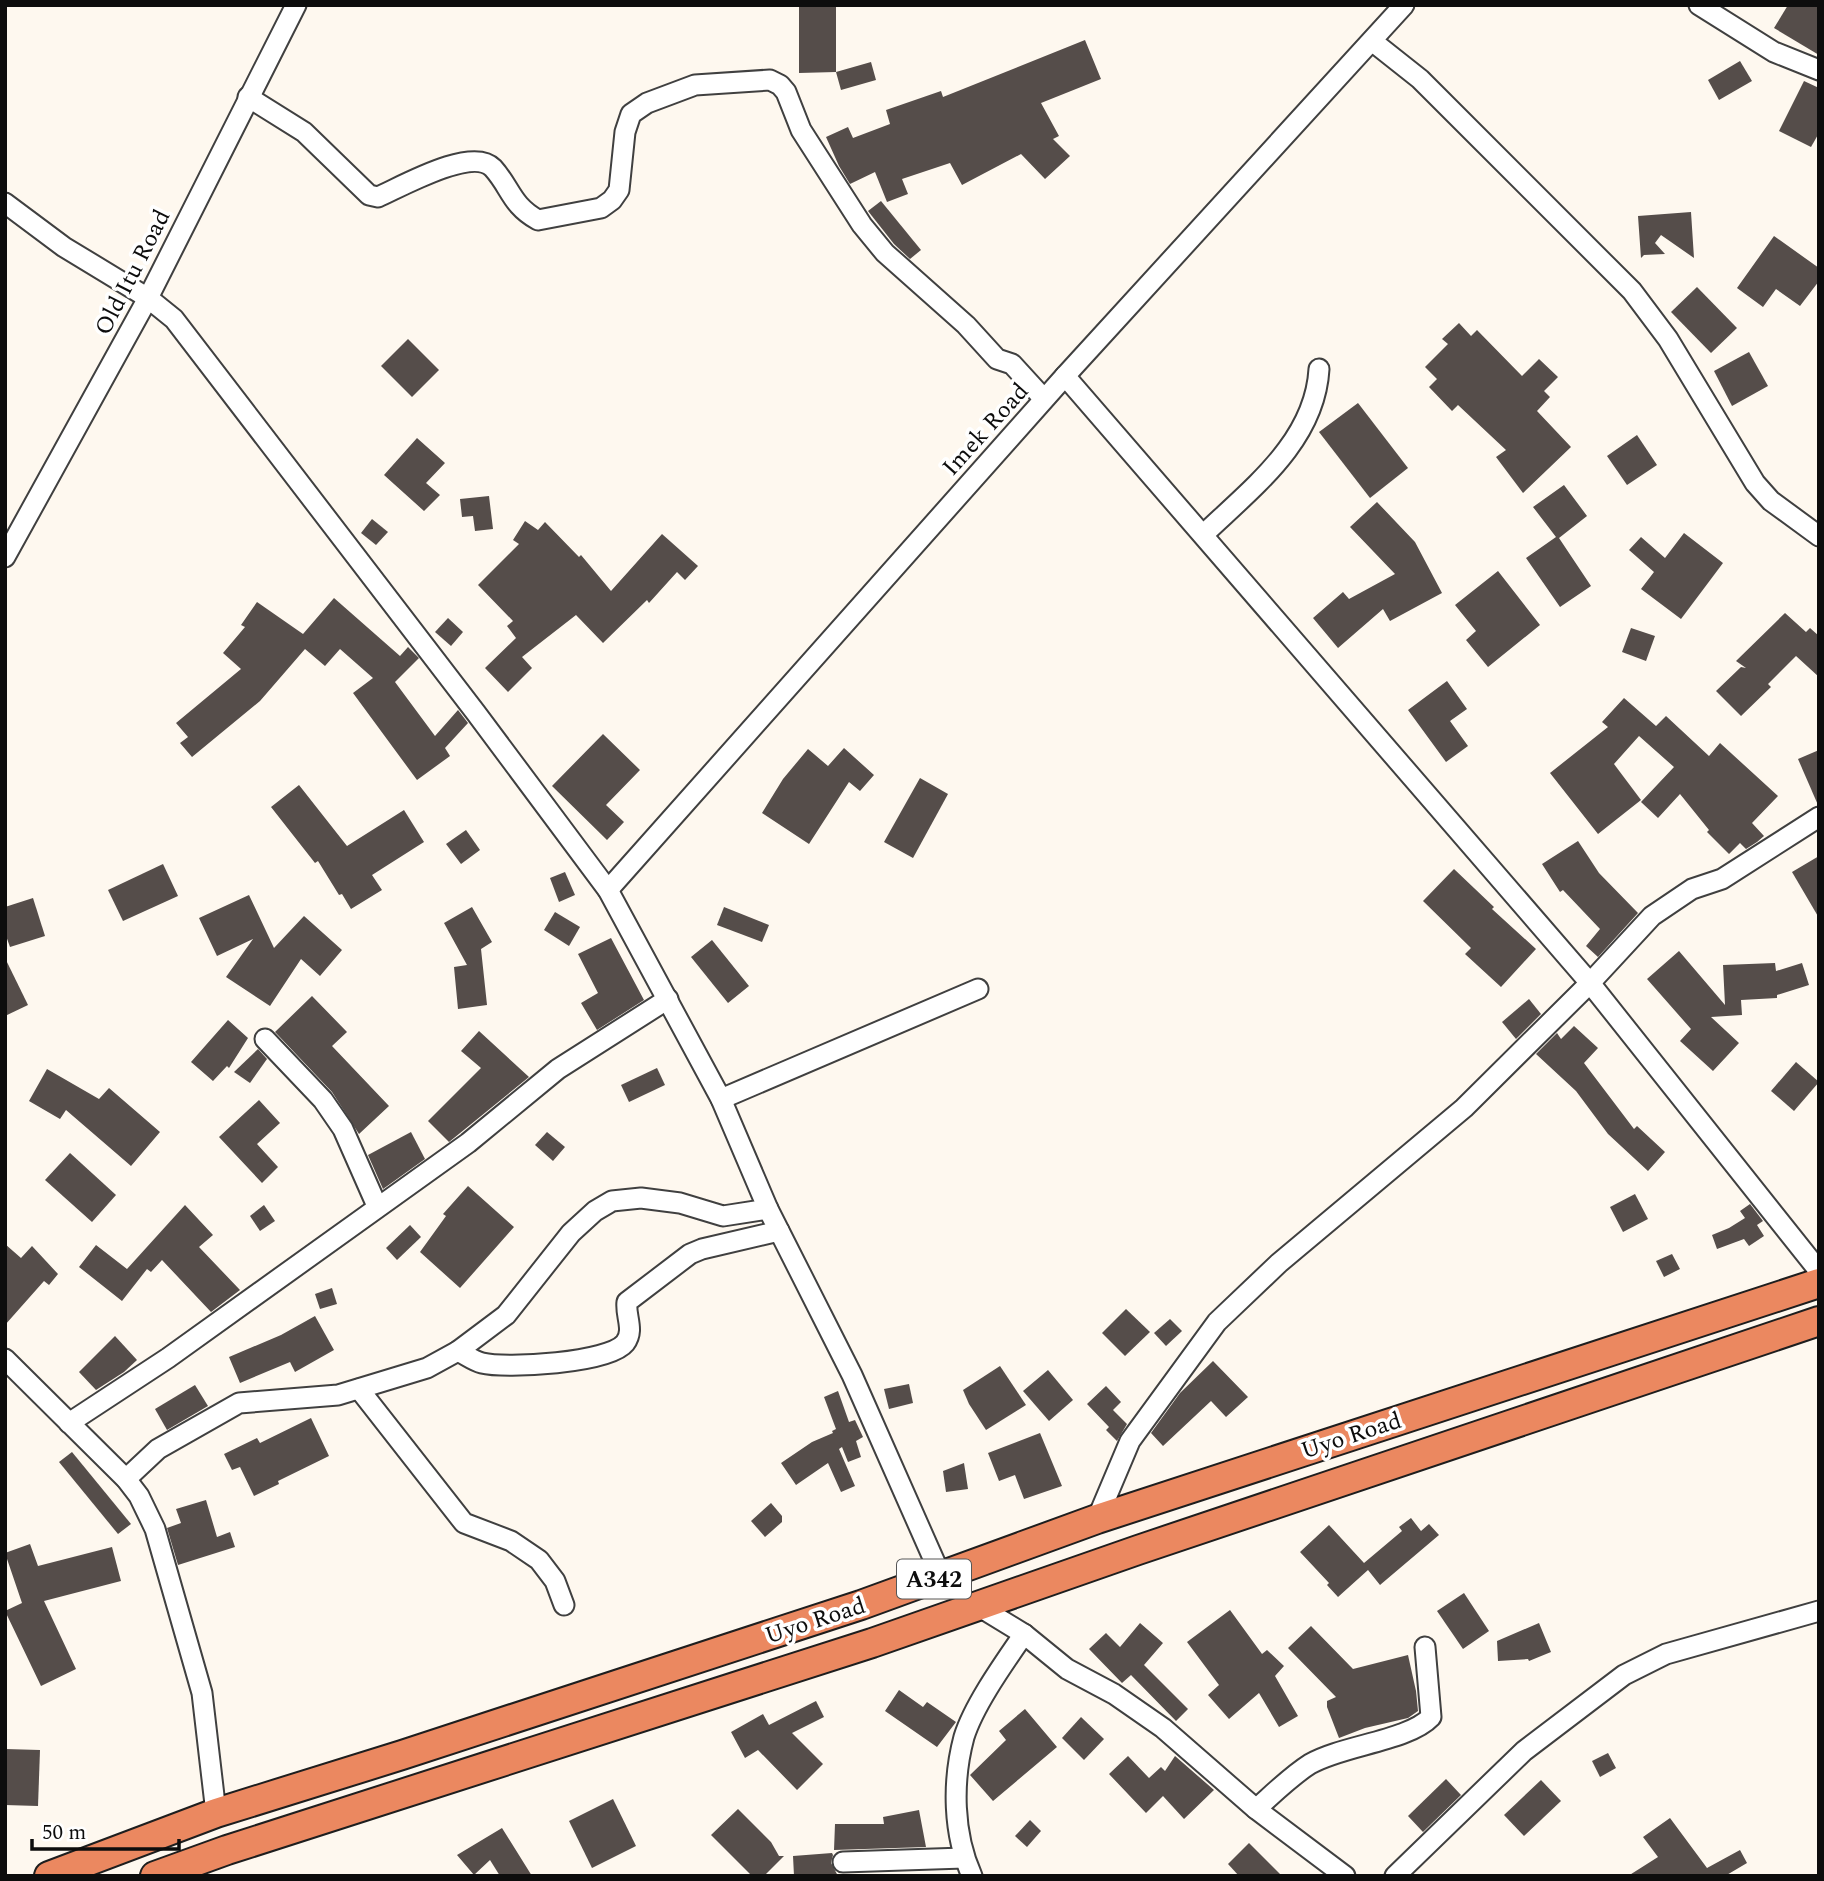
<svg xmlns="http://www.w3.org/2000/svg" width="1824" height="1881" font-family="Spectral,serif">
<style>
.building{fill:#554d4a}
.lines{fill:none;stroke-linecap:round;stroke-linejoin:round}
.minor-casing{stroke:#404040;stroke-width:23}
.highway-casing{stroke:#1e1e1e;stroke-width:32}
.minor{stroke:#fff;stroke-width:19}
.highway{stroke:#eb8860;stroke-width:28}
.labels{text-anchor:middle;stroke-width:7;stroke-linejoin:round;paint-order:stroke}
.shield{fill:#fff;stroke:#565656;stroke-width:2}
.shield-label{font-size:23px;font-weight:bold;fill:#0d0d0d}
.street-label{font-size:24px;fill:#0d0d0d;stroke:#fff}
</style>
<rect width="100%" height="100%" fill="#fef8ef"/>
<g class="building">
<polygon points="799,5 836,5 836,72 871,62 876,80 841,90 836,72 799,73"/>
<polygon points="1788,5 1819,5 1819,55 1774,28"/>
<polygon points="1085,40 1101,79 1041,103 1059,136 1053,139 1070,156 1045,179 1021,154 962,185 950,163 902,179 908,194 887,202 875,172 850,184 839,166 826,137 848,127 853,138 890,124 886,110 941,91 943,97"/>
<polygon points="1740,61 1752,81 1719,100 1708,80"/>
<polygon points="1804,81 1819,88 1819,133 1811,147 1779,131"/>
<polygon points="881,201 921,250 910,259 894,244 868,211"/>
<polygon points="1691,212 1694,258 1661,235 1655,243 1665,254 1644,255 1641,258 1638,216"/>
<polygon points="1774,236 1819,268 1819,281 1800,306 1776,289 1763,307 1737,288"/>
<polygon points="1697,287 1737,328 1711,353 1671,312"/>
<polygon points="1459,323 1471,336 1477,330 1522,376 1539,359 1558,377 1544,391 1550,397 1537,411 1571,447 1523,493 1496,457 1506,450 1458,405 1452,411 1429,387 1437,379 1425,367 1448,344 1442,339"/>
<polygon points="408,339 439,370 412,397 381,366"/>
<polygon points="1749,352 1768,386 1732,406 1714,371"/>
<polygon points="1358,403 1408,468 1370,498 1319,432"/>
<polygon points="1637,435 1657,465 1627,485 1607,456"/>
<polygon points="417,438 445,463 426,483 440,495 424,511 384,475"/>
<polygon points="1564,485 1587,516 1559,538 1591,586 1560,607 1526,558 1556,537 1533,507"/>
<polygon points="489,496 493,529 475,531 473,516 462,517 460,499"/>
<polygon points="1377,502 1415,542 1442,593 1390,621 1383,609 1338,648 1313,618 1343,592 1349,599 1395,574 1350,527"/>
<polygon points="372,519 388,532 376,545 361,533"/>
<polygon points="525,521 538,530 545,522 579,557 581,555 611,591 662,534 698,566 685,580 677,572 649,603 647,600 603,643 576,615 522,657 532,668 508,692 485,668 516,638 507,626 513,621 478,585 519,544 513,540"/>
<polygon points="1684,533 1723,563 1681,619 1641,589 1654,572 1629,550 1641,537 1665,558"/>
<polygon points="1498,571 1540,625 1488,667 1466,640 1476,631 1455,605"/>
<polygon points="334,598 400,656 408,647 419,658 395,682 435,736 458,710 468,723 445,748 450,756 417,780 353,693 373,678 340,649 325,666 305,649 260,701 192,757 180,743 188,737 176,723 241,669 223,653 245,627 241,625 257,602 303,634"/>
<polygon points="1785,613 1806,632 1810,628 1819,636 1819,677 1796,656 1768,684 1771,687 1741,716 1716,691 1741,667 1746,668 1736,661"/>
<polygon points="448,618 463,632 451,646 435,632"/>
<polygon points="1631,628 1655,636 1646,661 1622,652"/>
<polygon points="1447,681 1467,709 1450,721 1468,746 1446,762 1408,710"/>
<polygon points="1624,698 1656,726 1666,716 1709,756 1720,743 1778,796 1752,823 1764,836 1757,842 1746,849 1740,843 1729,854 1707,832 1709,830 1680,794 1658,818 1641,802 1674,767 1639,736 1614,764 1641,800 1598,834 1550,773 1608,727 1602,722"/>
<polygon points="603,734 640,770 606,805 624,822 607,840 552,786"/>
<polygon points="844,748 874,775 860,791 849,782 809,844 762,813 783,779 808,749 828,766"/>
<polygon points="1819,750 1819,805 1818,805 1798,759"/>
<polygon points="920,778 948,794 913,858 884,842"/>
<polygon points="299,785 347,846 404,810 424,842 372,875 382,890 351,909 342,894 339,895 318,861 315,863 271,807"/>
<polygon points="466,830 480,850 461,864 446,844"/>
<polygon points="1578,841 1599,873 1638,913 1598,957 1586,946 1600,929 1563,890 1560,892 1542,864"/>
<polygon points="1819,856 1819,918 1792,872"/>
<polygon points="163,864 178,896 123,921 108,890"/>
<polygon points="1454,869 1494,907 1492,909 1536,949 1501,987 1465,954 1471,948 1423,901"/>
<polygon points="565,872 575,895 559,902 550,878"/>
<polygon points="249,895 274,948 304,916 342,950 320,976 301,959 270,1006 226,977 253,939 217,956 199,918"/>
<polygon points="33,898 45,936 10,947 5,933 5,907"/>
<polygon points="472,907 492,942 481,949 487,1005 458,1009 454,967 467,965 444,923"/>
<polygon points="724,907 769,925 762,942 717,925"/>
<polygon points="555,912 580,927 569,946 544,930"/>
<polygon points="611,938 644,1000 597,1030 581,1003 598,993 578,954"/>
<polygon points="712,940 749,986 728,1003 691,957"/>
<polygon points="1679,951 1725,1005 1723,965 1775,963 1776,971 1802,963 1809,985 1777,995 1777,998 1741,1000 1742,1015 1711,1017 1739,1043 1713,1071 1680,1041 1691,1029 1647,979"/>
<polygon points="5,958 28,1005 5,1016"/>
<polygon points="312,996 347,1032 332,1046 389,1106 359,1134 332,1092 275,1032"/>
<polygon points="1529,999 1541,1014 1516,1039 1502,1022"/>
<polygon points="228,1020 248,1038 229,1068 227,1066 213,1081 191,1062"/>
<polygon points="1574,1026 1598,1048 1584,1063 1634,1129 1637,1126 1665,1152 1648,1171 1608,1134 1576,1091 1536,1054 1557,1033 1561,1039"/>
<polygon points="479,1031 529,1077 449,1142 428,1121 481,1068 461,1051"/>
<polygon points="258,1049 267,1059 250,1083 234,1072"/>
<polygon points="1796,1062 1819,1082 1794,1111 1771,1091"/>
<polygon points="657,1068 665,1085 629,1102 621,1085"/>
<polygon points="47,1069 99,1099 109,1088 160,1132 131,1166 66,1110 60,1119 29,1101"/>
<polygon points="259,1100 280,1123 257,1144 278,1167 262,1183 219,1137"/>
<polygon points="411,1132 425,1159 383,1189 368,1155"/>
<polygon points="547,1132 565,1147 553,1161 535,1145"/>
<polygon points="70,1153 116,1195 92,1222 45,1180"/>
<polygon points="468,1186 514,1227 460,1288 420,1252 446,1216 443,1214"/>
<polygon points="1635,1194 1648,1219 1623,1232 1610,1207"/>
<polygon points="1750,1204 1763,1221 1757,1225 1764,1236 1749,1246 1744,1239 1717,1249 1712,1235 1729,1228 1745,1218 1740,1211"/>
<polygon points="185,1205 213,1235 199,1247 240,1290 211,1312 162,1260 151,1272 147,1269 122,1301 79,1267 96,1245 127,1269"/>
<polygon points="264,1205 275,1221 260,1231 250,1216"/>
<polygon points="410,1225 421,1237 397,1260 386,1248"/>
<polygon points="5,1244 21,1258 32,1246 58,1274 49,1285 44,1281 5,1325"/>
<polygon points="1672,1254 1680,1269 1664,1277 1656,1261"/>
<polygon points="332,1288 337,1304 320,1309 315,1294"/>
<polygon points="1126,1309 1150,1332 1125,1356 1102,1333"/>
<polygon points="315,1316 334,1350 295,1372 290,1362 240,1383 229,1357 281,1335"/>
<polygon points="1170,1319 1182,1331 1166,1346 1154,1333"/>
<polygon points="115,1336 137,1360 124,1372 96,1390 79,1372"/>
<polygon points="1213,1361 1248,1397 1226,1417 1211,1401 1163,1446 1151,1433 1180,1393"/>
<polygon points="1000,1366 1026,1405 986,1430 969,1404 963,1390"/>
<polygon points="1048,1370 1073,1400 1049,1421 1023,1391"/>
<polygon points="909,1384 913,1403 889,1409 884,1389"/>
<polygon points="195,1385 208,1406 167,1430 155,1409"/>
<polygon points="1106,1386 1121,1402 1113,1410 1127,1424 1117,1441 1106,1430 1109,1427 1087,1404"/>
<polygon points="838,1391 849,1422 855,1420 863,1437 856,1441 861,1457 848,1462 842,1447 839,1449 855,1486 841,1492 828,1463 796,1485 781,1463 812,1442 833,1433 832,1431 836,1429 824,1397"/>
<polygon points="311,1418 329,1456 278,1481 279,1484 254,1496 240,1467 232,1470 224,1454 257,1438 260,1443"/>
<polygon points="1040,1433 1062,1486 1024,1499 1015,1475 999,1481 988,1453"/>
<polygon points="72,1452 131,1524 118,1534 59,1462"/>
<polygon points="964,1463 968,1489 946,1492 943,1471"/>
<polygon points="206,1500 217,1537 230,1532 235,1547 178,1565 167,1528 181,1523 176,1509"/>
<polygon points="771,1503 782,1516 782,1522 765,1537 751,1521"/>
<polygon points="1411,1518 1421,1531 1429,1524 1439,1535 1380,1585 1368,1570 1338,1597 1327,1585 1329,1583 1300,1552 1329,1525 1364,1563 1402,1531 1399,1527"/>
<polygon points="30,1544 38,1566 112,1547 121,1581 44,1601 76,1669 41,1686 5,1611 22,1603 5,1553"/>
<polygon points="1464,1593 1489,1631 1463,1649 1437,1611"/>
<polygon points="1230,1610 1262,1654 1267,1650 1284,1666 1275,1676 1298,1716 1279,1727 1259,1693 1229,1719 1208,1695 1219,1685 1187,1642"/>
<polygon points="1140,1623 1163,1643 1144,1665 1188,1709 1176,1721 1131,1675 1122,1683 1089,1649 1106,1633 1120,1647"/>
<polygon points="1539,1623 1551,1652 1529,1661 1528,1659 1498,1661 1497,1641"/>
<polygon points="1311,1626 1353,1669 1408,1655 1416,1691 1418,1711 1408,1718 1365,1728 1339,1738 1327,1707 1327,1701 1336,1697 1288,1648"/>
<polygon points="899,1690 923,1707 927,1702 956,1722 937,1747 885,1711"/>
<polygon points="816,1701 824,1717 792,1733 823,1764 797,1790 758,1750 745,1758 731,1732 763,1714 769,1725"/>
<polygon points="1025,1709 1057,1747 993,1801 970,1775 1006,1740 999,1731"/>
<polygon points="1081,1717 1104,1739 1084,1760 1062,1738"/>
<polygon points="5,1749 40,1750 38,1806 5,1805"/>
<polygon points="1608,1753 1616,1768 1600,1777 1592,1761"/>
<polygon points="1128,1756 1149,1778 1161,1767 1165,1771 1175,1756 1214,1790 1184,1819 1163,1796 1146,1813 1109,1774"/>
<polygon points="1446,1779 1461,1795 1423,1832 1408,1816"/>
<polygon points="1541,1780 1561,1801 1524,1836 1504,1815"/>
<polygon points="613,1799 636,1846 592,1868 569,1821"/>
<polygon points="738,1809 771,1842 779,1856 784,1856 764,1876 752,1876 711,1835"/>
<polygon points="919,1810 926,1847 834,1850 835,1824 884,1824 883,1817"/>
<polygon points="1670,1818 1707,1868 1740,1850 1747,1863 1725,1876 1628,1876 1658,1857 1643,1837"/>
<polygon points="1030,1820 1041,1831 1027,1847 1015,1836"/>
<polygon points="502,1828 532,1876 500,1876 490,1860 474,1875 457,1855"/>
<polygon points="1249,1843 1282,1876 1239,1876 1228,1864"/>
<polygon points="832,1853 833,1855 831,1863 838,1876 794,1876 793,1856"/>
</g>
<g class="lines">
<g class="minor-casing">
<g id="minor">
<polyline points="1699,5 1774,52 1819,70"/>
<polyline points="1372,41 1420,79 1632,291 1668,339 1755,483 1771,501 1819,536"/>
<path d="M248,97L304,132L369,195L378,197C401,187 472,146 493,168C511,188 511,205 538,220L601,208L612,200L619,190L625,132L631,114L647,103L695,85L770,80L780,85L786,92L801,130L862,225L885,253L966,325L997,359L1012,364L1044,399"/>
<polyline points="5,203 64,247 148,298 174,319 476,713 608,890 721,1099 768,1209 852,1375 941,1576"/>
<polyline points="1065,376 1590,983 1819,1271"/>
<path d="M1204,534C1252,488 1315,441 1319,369"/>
<polyline points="5,557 148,298 296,5"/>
<polyline points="608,890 1065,376 1404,5"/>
<polyline points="265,1039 323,1100 343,1129 377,1206"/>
<polyline points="721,1099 978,989"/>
<path d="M458,1351C466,1355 474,1361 482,1363C506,1369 609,1363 625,1343C635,1330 625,1316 627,1302L690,1254L702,1249L779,1231"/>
<polyline points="5,1359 126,1479 139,1496 155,1529 202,1693 216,1813"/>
<polyline points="359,1389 464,1523 511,1541 539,1560 555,1581 564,1605"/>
<polyline points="69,1423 168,1358 468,1143 558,1069 668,999"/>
<polyline points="126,1479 158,1449 239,1403 338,1395 427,1368 458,1351 506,1315 571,1233 595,1211 612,1201 641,1198 680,1203 723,1216 768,1209"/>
<polyline points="1097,1519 1130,1441 1217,1322 1279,1263 1464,1108 1590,983 1652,916 1692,889 1722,879 1819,817"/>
<polyline points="978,1606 1024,1634 1067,1669 1114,1694 1163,1728 1256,1809 1345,1876"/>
<path d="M1256,1809C1273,1794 1291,1776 1310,1764C1343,1745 1408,1741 1431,1717L1425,1647"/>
<polyline points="843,1862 964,1858"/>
<path d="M972,1876C953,1834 952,1782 964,1737C974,1705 1004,1663 1024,1634"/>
<polyline points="1395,1876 1524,1751 1624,1675 1666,1654 1819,1611"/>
</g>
</g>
<g class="highway-casing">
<g id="highway">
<polyline points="49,1876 216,1813 402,1755 861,1605 1097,1519 1819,1283"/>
<polyline points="155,1876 227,1850 872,1643 1138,1550 1819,1321"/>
</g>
</g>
<use href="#minor" class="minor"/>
<use href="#highway" class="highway"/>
</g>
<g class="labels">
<rect class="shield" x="897" y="1559.5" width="74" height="39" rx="5"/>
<g class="shield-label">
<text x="934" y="1587">A342</text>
</g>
<g class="street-label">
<text transform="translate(132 272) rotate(-63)" y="8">Old Itu Road</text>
<text transform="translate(985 429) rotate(-48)" y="8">Imek Road</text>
<text transform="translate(1351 1435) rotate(-18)" y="8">Uyo Road</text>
<text transform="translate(815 1620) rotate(-18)" y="8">Uyo Road</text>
</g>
</g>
<rect width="1824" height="1881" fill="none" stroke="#0d0d0d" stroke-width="14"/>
<path d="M32 1839v10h147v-10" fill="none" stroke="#0d0d0d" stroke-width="3.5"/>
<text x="42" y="1839" font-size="21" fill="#0d0d0d" stroke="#ffffff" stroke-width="5" paint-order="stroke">50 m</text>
</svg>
